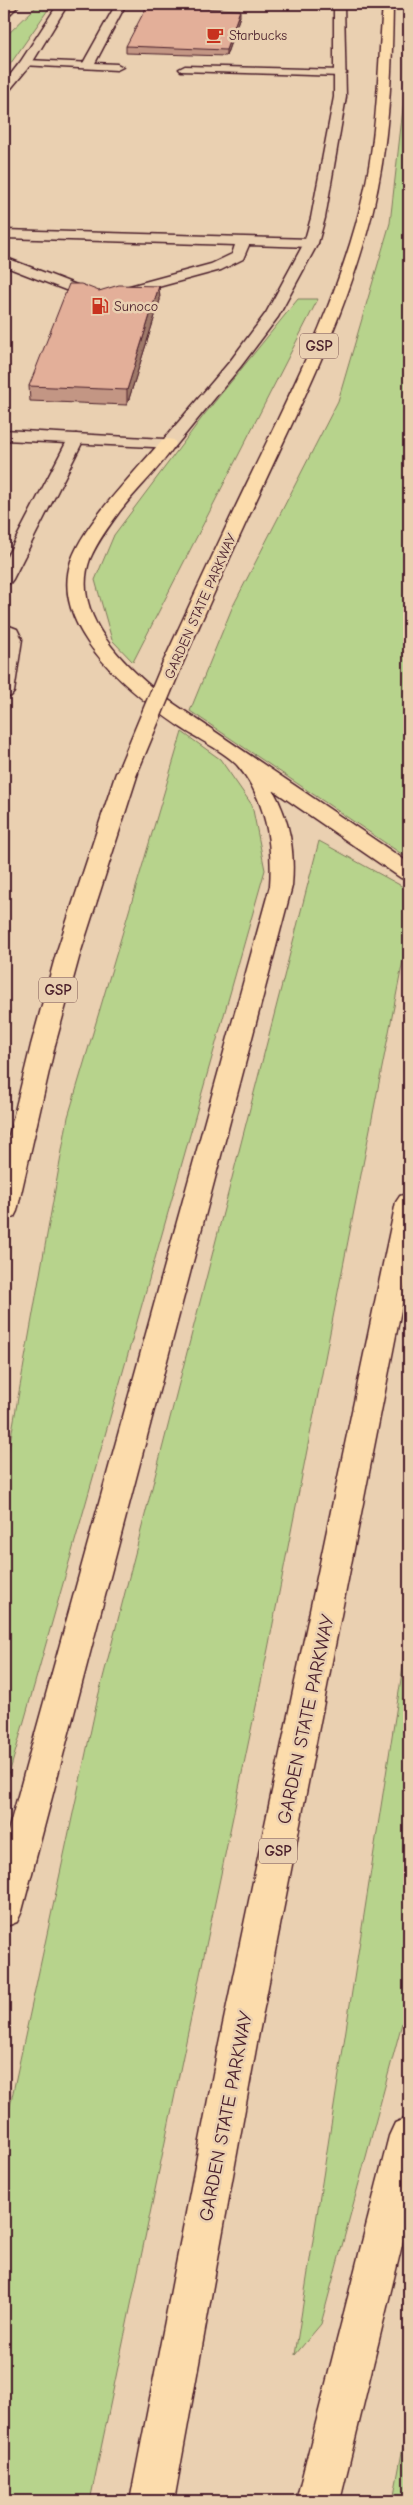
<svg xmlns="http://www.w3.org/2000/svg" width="413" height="2505" font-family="'Comic Neue',sans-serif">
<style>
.green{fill:#b7d38c;stroke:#80795c}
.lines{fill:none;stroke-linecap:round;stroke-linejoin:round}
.service-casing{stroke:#4a1f2b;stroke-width:3}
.minor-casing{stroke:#4a1f2b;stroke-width:3}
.motorway-casing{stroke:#4a1f2b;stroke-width:3}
.service{fill:#ead0b1;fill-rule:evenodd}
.minor{fill:#ead0b1;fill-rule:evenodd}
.motorway{fill:#fcdcac;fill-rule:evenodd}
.motorway-bridge-casing{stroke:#4a1f2b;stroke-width:22;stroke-linecap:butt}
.motorway-bridge{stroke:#fcdcac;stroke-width:19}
.wall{fill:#c39684;stroke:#4a1f2b}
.shaded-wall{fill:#9f7a6b;stroke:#4a1f2b}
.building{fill:#e3af99;stroke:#4a1f2b}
.labels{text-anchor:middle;stroke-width:5;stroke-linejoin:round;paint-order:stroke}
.far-poi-label{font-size:14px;fill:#4a1f2b;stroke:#ead0b1;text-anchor:start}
.far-street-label{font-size:14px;fill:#4a1f2b;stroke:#ead0b1}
.shield{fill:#ead0b1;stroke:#7a5453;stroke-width:1}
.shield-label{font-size:15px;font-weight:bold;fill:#4a1f2b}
.near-street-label{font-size:19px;fill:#4a1f2b;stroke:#ead0b1}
</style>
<rect width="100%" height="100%" fill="#ead0b1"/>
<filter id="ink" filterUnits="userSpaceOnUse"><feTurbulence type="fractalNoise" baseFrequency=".02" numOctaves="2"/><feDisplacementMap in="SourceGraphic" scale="10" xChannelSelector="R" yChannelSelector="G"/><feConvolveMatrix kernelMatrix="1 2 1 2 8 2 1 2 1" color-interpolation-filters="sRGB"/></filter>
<g filter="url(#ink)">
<g class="green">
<polygon points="39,4 52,4 4,73 4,38"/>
<polygon points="405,4 409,4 409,859 190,711 232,608 338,401 390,223 406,82"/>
<polygon points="298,299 318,299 133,662 112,640 95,580 114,535 204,415"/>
<polygon points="182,732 220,759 252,805 265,870 4,1792 4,1476 68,1117"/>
<polygon points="319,841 409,890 409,930 268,1649 90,2501 4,2501 4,2134 98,1697"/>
<polygon points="409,1628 409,1997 321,2324 295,2355"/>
<polygon points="409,2414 409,2501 393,2501"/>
</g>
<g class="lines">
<g class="service-casing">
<g id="service">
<polygon points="26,60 117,64 123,67 117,70 22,65 20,63"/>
<polygon points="185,66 341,70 347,73 341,76 181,71 179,69"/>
<polygon points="4,230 311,239 318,243 311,247 249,245 243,259 221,270 99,303 4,266 4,257 100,294 211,264 232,254 235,245 4,238"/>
<polygon points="76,434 82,436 84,439 13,579 10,583 4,584 4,562 68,439 70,436"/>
<polygon points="4,624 17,629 22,639 14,692 11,696 4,698"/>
</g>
</g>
<g class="minor-casing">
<g id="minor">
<polygon points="58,4 68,4 32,63 8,92 4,93 4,83 21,61"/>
<polygon points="116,4 126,4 94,65 88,68 84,67 82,65"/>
<polygon points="334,4 344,4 346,97 325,218 318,243 278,317 241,366 174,448 4,440 4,430 164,439 231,360 266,313 304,243 311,218 334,97"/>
</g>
</g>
<g class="motorway-casing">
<g id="motorway">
<polygon points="9,4 20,4 8,16 4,17 4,9"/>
<path d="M383,4H393C392,74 389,145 372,214C348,310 303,400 261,490C234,548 208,606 182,665L179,669H165L162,665C190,604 218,543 247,483C293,388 342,292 365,188C378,127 378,66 383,4Z"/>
<path d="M168,439L174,440L176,444C160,468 138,488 120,511C109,526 97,542 90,559C70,614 123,664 161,695L409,863V880L401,878L273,790C290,821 295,850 292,886L22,1911L17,1922L4,1927V1846L270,886C273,844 266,798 237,765C224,751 196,738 180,727C132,694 49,629 71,561C85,521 135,473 162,440Z"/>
<polygon points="127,767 134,769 138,773 80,954 55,1045 17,1211 14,1217 4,1220 4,1156 31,1045 56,954 116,773 120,769"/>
<polygon points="409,1193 409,1269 257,2043 174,2501 130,2501 219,2043 396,1202 400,1196"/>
<polygon points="409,2117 409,2216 340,2501 296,2501 389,2136 395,2123"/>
</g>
</g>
<use href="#service" class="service"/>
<use href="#minor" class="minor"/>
<use href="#motorway" class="motorway"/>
<g class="motorway-bridge-casing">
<polyline id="motorway-bridge" points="127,773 172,665"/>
</g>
<use href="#motorway-bridge" class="motorway-bridge"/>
</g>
<g class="wall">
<polygon points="240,16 226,56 126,53 126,46"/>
<polygon points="159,286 160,300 127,405 30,401 29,386 99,291"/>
</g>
<g class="shaded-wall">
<polygon points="240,10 240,16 226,56 226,50"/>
<polygon points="159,286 160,300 127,405 127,390"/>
</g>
<g class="building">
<polygon points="147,6 240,10 226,50 126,46"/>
<polygon points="69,284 81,284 99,291 119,285 159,286 127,390 29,386"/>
</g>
</g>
<defs>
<g id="cafe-bare" transform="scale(1.35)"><path d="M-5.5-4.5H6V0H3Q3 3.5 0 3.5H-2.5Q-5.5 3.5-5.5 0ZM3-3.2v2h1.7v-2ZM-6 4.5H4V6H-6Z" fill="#c8321e" stroke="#ead0b1" stroke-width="2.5" paint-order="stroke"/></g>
<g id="fuel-bare" transform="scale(1.35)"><path d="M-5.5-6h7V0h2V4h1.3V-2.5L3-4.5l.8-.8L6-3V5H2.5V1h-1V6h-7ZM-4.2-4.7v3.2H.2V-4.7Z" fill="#c8321e" stroke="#ead0b1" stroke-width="2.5" paint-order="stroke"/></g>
</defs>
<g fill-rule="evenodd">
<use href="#cafe-bare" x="215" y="35"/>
<use href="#fuel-bare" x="100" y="306"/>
</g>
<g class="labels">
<g class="far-poi-label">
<text x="229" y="40">Starbucks</text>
<text x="114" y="311">Sunoco</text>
</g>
<g class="far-street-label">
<text transform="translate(200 606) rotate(-66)" y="5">GARDEN STATE PARKWAY</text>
</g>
<g class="shield">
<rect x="300" y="333.5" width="38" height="25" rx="4"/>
<rect x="39" y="977.5" width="38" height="25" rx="4"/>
<rect x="259" y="1838.5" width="38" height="25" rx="4"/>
</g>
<g class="shield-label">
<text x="319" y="351">GSP</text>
<text x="58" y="995">GSP</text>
<text x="278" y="1856">GSP</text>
</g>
<g class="near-street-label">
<text transform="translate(305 1719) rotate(-78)" y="7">GARDEN STATE PARKWAY</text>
<text transform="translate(225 2116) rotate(-79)" y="7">GARDEN STATE PARKWAY</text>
</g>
</g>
<rect width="413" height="2505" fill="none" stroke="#ead0b1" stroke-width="20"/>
<rect x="10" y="10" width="393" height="2485" fill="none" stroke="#4a1f2b" stroke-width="2" filter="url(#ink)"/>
</svg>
